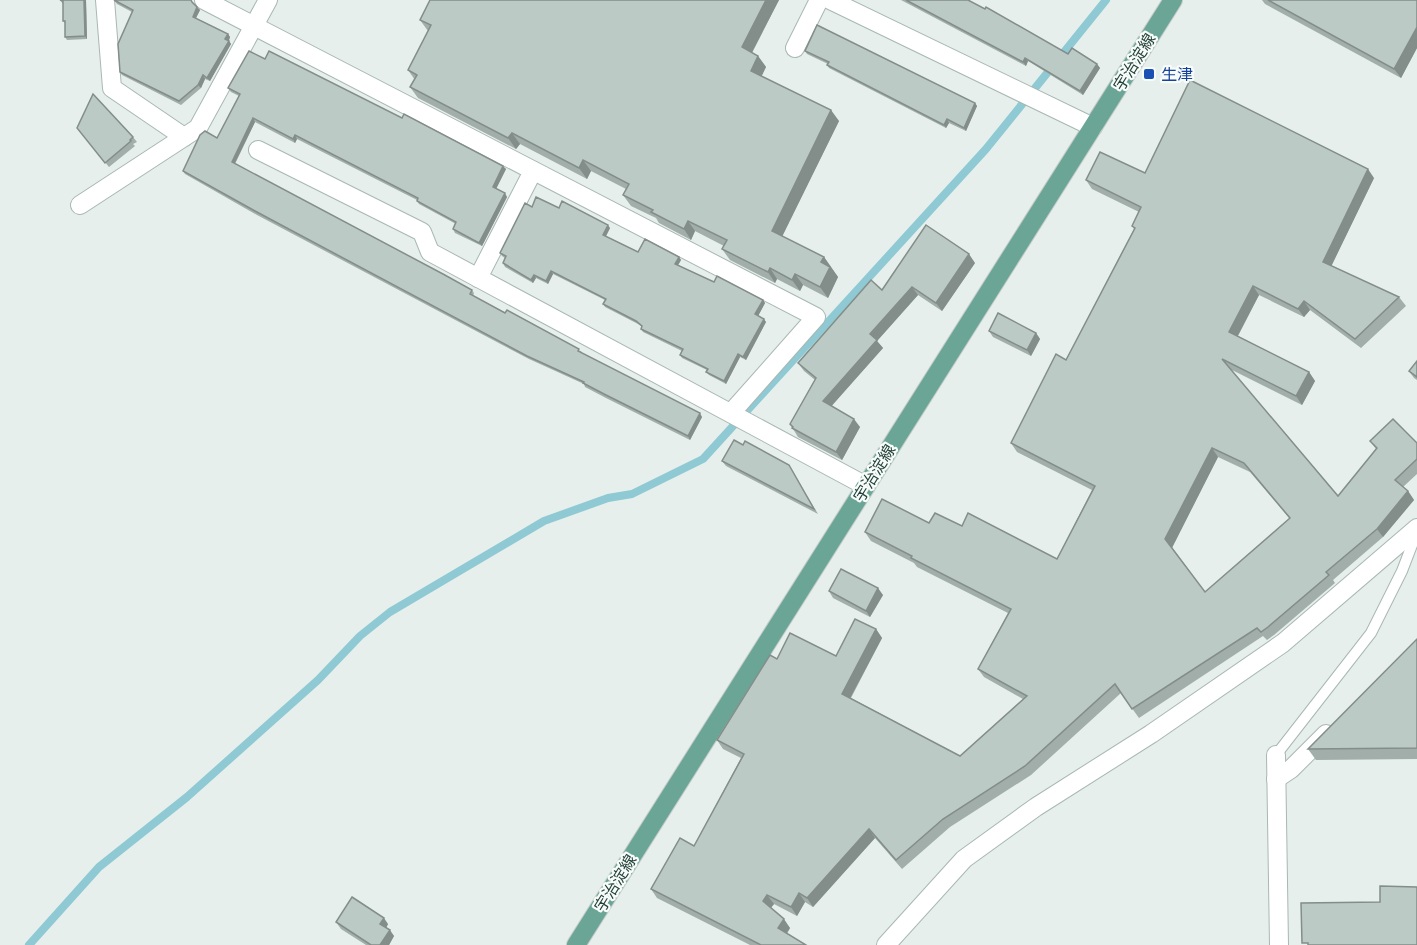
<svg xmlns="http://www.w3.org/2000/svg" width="1417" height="945" font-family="Montserrat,'Noto Sans JP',sans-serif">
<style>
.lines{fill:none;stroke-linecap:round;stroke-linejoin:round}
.stream{stroke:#8ec9d4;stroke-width:8}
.service-casing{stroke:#a8b8b2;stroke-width:12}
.minor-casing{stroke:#a8b8b2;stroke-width:20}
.primary-casing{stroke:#c2cac8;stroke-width:20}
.service{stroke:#fff;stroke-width:10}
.minor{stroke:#fff;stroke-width:18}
.primary{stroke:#6aa596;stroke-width:18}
.wall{fill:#a1aea9;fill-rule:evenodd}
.shaded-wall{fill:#838d89}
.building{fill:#bbcac4;stroke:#838d89;stroke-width:1.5;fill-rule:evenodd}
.transit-dot{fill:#1a4fb4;stroke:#f7fbf9;stroke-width:2}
.labels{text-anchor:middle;stroke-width:4.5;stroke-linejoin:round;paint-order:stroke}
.street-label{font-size:16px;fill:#24423a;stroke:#f7fbf9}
.transit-label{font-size:16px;fill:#164399;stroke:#f7fbf9;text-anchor:start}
</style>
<rect width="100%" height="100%" fill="#e6efeb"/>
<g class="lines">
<polyline class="stream" points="29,945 99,867 187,797 318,680 360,636 390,612 544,521 608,498 632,494 703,459 986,149 1106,0"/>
<g class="service-casing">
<polyline id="service" points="1276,755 1371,633 1402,571 1417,532"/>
</g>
<g class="minor-casing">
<g id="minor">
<polyline points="105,0 112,88 184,137"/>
<polyline points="204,0 816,317 731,413"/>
<polyline points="830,0 1093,127"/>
<polyline points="795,48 819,0"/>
<polyline points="258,150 422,232 430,252 866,486"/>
<polyline points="80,205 198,128 268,0"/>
<polyline points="478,278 533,171"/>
<polyline points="1276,755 1279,945"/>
<polyline points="1276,779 1291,769 1326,734"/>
<polyline points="886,945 964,859 1036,807 1151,734 1283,643 1417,528"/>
</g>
</g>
<g class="primary-casing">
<polyline id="primary" points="576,945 1173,0"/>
</g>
<use href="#service" class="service"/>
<use href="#minor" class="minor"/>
<use href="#primary" class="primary"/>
</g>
<g class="wall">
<polygon points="60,0 86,0 87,39 67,40 65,37 65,23 63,21 63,4"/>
<polygon points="114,0 194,4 200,10 196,18 228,34 230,37 229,41 231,44 210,81 205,79 201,88 181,105 122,75 120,72 132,12 117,4"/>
<polygon points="430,0 779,0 752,53 758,56 766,67 761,76 839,121 782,236 824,257 838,277 828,298 803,285 800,291 777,279 775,283 730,260 722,249 724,246 695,231 691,240 659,223 656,218 631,206 623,195 626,189 591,171 587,179 520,144 516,149 418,98 410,87 415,80 408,70 428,31 420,20"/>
<polygon points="901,0 968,0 1068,54 1097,64 1100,68 1083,95 1028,61 1026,66"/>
<polygon points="1262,0 1417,0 1417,48 1401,78 1265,4"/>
<polygon points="805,51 975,103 977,106 966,131 949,123 946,128 829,68 827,65 828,64 807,54"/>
<polygon points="265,59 402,118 506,169 496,189 507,197 482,246 455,233 453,229 456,224 419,204 417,201 417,200 297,139 295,143 255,122 235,164 472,290 474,293 473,296 582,352 581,353 702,417 690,440 606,398 585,387 584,384 529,359 257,215 185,174 183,171 217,138 239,96 231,92 228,88"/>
<polygon points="77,128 133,137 137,142 133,144 135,146 109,167"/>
<path d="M1145,173L1374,178L1331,266L1399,297L1406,306L1361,348L1310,310L1304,317L1259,295L1238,336L1309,372L1315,381L1302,405L1230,369L1338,496L1376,449L1370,441L1417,443V474L1403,487L1408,491L1414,500L1383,537L1333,580L1335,583L1274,635L1267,640L1263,636L1139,718L1121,693L1031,775L950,827L902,869L875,838L813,907L805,902L797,916L774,904L771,908L790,928L787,934L806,945H750L657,898L651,889L694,846L741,758L723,749L717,740L777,659L836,656L876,629L882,638L851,698L960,756L1023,699L984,677L978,669L1008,613L917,567L914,563L871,541L865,532L929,523L962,526L1057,559L1092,490L1017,452L1011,443L1066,360L1134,229L1132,226L1139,212L1092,189L1086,180ZM1218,457L1250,472L1290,519L1205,592L1172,547Z"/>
<polygon points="532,207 559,208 610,228 606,236 638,252 679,257 681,260 678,265 714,282 763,300 765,303 758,316 766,322 746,360 740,357 726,384 709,375 706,372 707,370 682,358 680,355 682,351 643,332 641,329 642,327 638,324 605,307 603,304 605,300 553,274 548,284 536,278 533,283 505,267 503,263 505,258 502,256 500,253"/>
<polygon points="975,263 942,311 918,295 877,341 883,348 831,406 860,427 842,460 798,437 790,424 815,380 804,371 798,363 882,290"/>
<polygon points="989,331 1036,333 1040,339 1031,356 993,337"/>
<polygon points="1417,361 1417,380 1414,378 1409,371"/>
<polygon points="743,445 792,470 818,514 726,466 722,461"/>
<polygon points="829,591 883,595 870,617 833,598"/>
<polygon points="1417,639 1417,759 1316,760 1308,749"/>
<polygon points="336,922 388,924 386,928 394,936 389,945 366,945 341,929"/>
</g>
<g class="shaded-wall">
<polygon points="84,0 86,0 87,39 85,36"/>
<polygon points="766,0 779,0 749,58 742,47"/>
<polygon points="197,7 200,10 195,20 193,17"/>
<polygon points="1417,27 1417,48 1401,78 1394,69"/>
<polygon points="228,34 230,37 228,42 229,41 231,44 210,81 207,78"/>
<polygon points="758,56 766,67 759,82 751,71"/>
<polygon points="1025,58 1028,61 1026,66 1023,62"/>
<polygon points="1097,64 1100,68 1083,95 1080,91"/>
<polygon points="203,75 205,79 201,88 198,85"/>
<polygon points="975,103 977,106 966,131 964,128"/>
<polygon points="831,110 839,121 780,241 772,231"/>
<polygon points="253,118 255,122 234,165 232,162"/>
<polygon points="947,119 949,123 946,128 944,125"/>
<polygon points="512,133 520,144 516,149 508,138"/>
<polygon points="295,135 297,139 295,143 293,139"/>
<polygon points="583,160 591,171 587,179 579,168"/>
<polygon points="503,166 506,169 495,191 493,187"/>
<polygon points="1368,169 1374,178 1329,271 1323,262"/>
<polygon points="505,193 507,197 482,246 479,243"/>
<polygon points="688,221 695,231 691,240 684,229"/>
<polygon points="608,225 610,228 605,238 603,235"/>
<polygon points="969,254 975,263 942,311 936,303"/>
<polygon points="679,257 681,260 677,267 675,264"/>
<polygon points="824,257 838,277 828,298 820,287 821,262"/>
<polygon points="770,268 777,279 775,283 768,272"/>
<polygon points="551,271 553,274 548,284 546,281"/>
<polygon points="795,274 803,285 800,291 792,280"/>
<polygon points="534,275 536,278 533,283 531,280"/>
<polygon points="1253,286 1259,295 1235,341 1229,332"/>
<polygon points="912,287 918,295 877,341 883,348 829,409 823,401 870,334"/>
<polygon points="763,300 765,303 757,318 755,314"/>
<polygon points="1304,301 1310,310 1304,317 1298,309"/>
<polygon points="764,319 766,322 746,360 743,357"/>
<polygon points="1036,333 1040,339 1031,356 1027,350"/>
<polygon points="738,354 740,357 726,384 724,381"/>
<polygon points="1309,372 1315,381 1302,405 1296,396"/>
<polygon points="700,413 702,417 690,440 688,436"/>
<polygon points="854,419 860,427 842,460 836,452"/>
<polygon points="1212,448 1218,457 1172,548 1165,539"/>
<polygon points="1408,491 1414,500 1383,537 1377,529"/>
<polygon points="878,588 883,595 870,617 866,611"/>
<polygon points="876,629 882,638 848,702 842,694"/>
<polygon points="869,829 875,838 813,907 807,898"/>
<polygon points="799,893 805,902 797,916 791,907"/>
<polygon points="767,895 774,904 769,910 763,901"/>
<polygon points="384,918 388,924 385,930 380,924"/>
<polygon points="784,919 790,928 784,937 778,928"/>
<polygon points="390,930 394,936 389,945 380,945"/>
</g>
<g class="building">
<polygon points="60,0 84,0 85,36 65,37 65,21 63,21 63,1"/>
<polygon points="114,0 191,0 192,2 197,7 193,17 228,34 225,39 229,41 207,78 203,75 198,85 179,101 120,72 118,44 133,10"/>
<polygon points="430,0 766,0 742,47 758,56 751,71 831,110 772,231 824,257 821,262 830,267 820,287 795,274 792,280 770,268 768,272 722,249 727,240 688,221 684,229 651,212 653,210 623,195 629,184 583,160 579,168 512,133 508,138 410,87 417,75 408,70 431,25 420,20"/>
<polygon points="906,0 968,0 985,9 986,7 1068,54 1072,48 1097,64 1080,91 1025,58 1023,62"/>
<polygon points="1268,0 1417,0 1417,27 1394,69"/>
<polygon points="817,25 975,103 964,128 947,119 944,125 827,65 829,62 805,51"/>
<polygon points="249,51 265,59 269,51 402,118 404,114 503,166 493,187 505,193 479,243 453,229 456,222 417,201 418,198 295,135 293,139 253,118 232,162 443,274 472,290 470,294 505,313 507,310 579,349 578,351 700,413 688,436 604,394 583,383 584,382 527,356 255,211 183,171 200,135 205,131 217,138 240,94 228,88"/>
<path d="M1190,80L1368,169L1323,262L1399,297L1355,339L1304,301L1298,309L1253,286L1229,332L1309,372L1296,396L1222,359L1338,496L1377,448L1370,441L1393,419L1417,443V459L1395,480L1408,491L1377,529L1326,572L1329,575L1268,627L1261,632L1257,628L1132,709L1115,684L1025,766L943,819L896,860L869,829L807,898L799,893L791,907L767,895L763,901L784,919L778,928L806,945H761L651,889L680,838L694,846L744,754L717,740L770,655L777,659L790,633L836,656L855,619L876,629L842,694L960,756L1027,696L978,669L1011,609L911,558L912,556L865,532L882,499L929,523L935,513L962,526L968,513L1057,559L1095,486L1011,443L1056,354L1066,360L1135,228L1132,226L1141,207L1086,180L1100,152L1145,173ZM1212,448L1244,463L1290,518L1205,592L1165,539Z"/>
<polygon points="93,94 133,137 130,140 131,141 105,163 77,128"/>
<polygon points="536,197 559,208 562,201 608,225 603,235 638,252 645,239 679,257 675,264 714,282 717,276 763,300 755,314 764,319 743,357 738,354 724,381 706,372 708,369 680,355 683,349 641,329 642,326 636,321 603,304 606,299 551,271 546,281 534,275 531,280 503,263 506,256 500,253 525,203 532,207"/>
<polygon points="926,225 969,254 936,303 912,287 870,334 877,340 823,401 854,419 836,452 792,428 793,427 790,424 816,378 798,363 871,280 882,290"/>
<polygon points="998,313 1036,333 1027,350 989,331"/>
<polygon points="1417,361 1417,377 1409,371"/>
<polygon points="734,440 743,445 745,441 789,465 814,509 722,461"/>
<polygon points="841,569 878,588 866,611 829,591"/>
<polygon points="1417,639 1417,748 1308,749"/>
<polygon points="1380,886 1417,887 1417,945 1308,945 1308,943 1302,943 1301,903 1380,902"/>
<polygon points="352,897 384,918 380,924 390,930 380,945 371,945 336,922"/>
</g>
<rect class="transit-dot" x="1143" y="68" width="12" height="12" rx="3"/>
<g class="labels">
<g class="street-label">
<text transform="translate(1134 62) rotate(-58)" y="6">宇治淀線</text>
<text transform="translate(874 473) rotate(-58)" y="6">宇治淀線</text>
<text transform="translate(615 883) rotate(-58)" y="6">宇治淀線</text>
</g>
<g class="transit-label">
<text x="1161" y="80">生津</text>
</g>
</g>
</svg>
